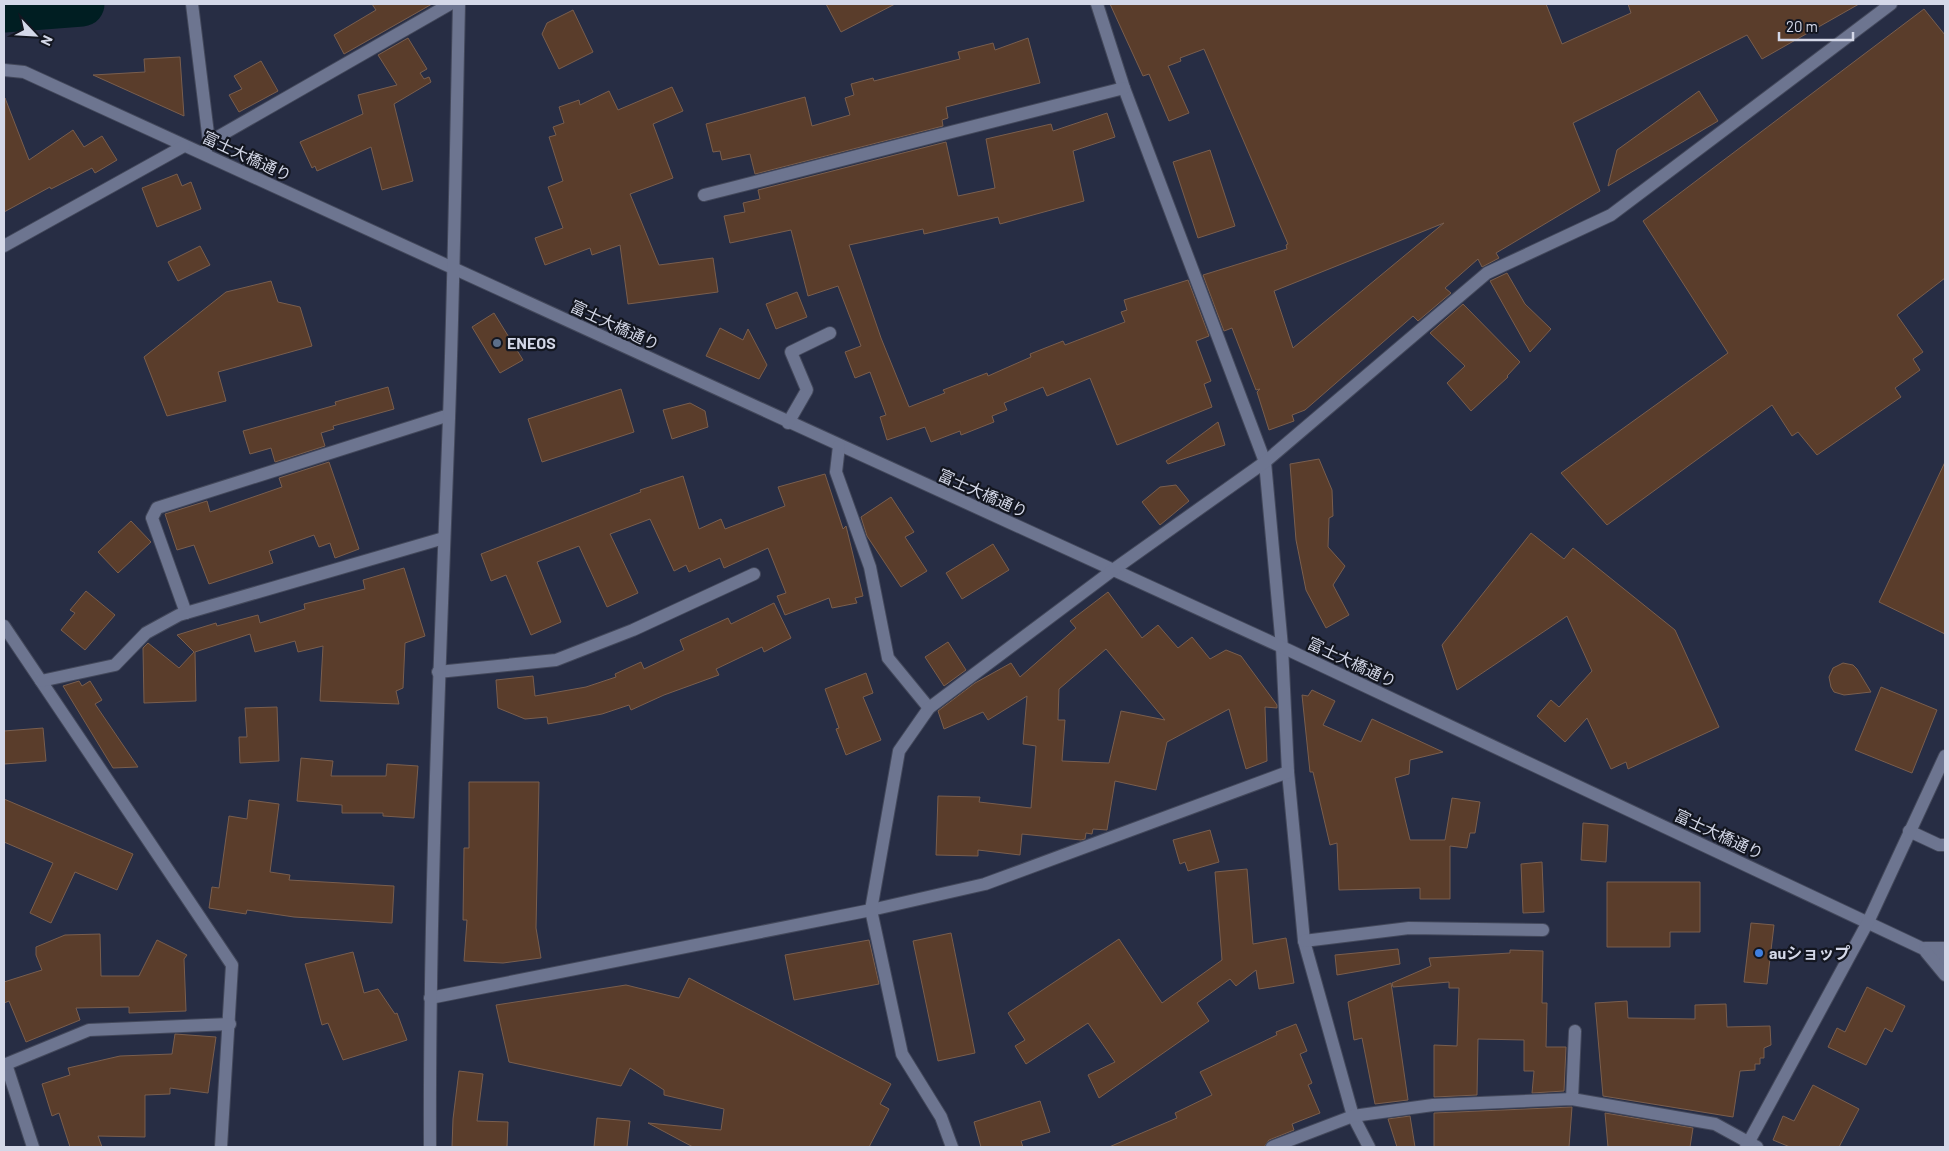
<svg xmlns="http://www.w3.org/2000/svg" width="1949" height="1151" font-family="Barlow,'Noto Sans JP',sans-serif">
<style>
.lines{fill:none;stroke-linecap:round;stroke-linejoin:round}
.river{stroke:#001e22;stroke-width:45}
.building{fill:#5a3d2b;stroke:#795e4e;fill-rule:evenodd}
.minor-casing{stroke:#43485b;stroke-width:14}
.minor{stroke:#6d7590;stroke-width:12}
.service-dot{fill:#5c6f8a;stroke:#131620;stroke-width:2}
.shop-dot{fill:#3f7fe0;stroke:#131620;stroke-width:2}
.labels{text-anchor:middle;stroke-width:4.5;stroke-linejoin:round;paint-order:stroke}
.street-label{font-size:16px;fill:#d4d8e8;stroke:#131620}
.poi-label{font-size:16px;font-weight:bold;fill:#d4d8e8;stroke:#131620;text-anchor:start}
</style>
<rect width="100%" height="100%" fill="#272d44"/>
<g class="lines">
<polyline class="river" points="4,10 82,4"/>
</g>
<g class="building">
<polygon points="372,4 432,4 344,54 334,35 376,10"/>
<polygon points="826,4 895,4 841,32"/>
<path d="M1110,4H1546L1562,44L1631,13L1628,4H1859L1762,59L1747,35L1573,123L1600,191L1496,253L1499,258L1482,267L1478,259L1445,288L1451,293L1418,321L1413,316L1305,410L1292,415L1294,421L1269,430L1257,392L1260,389L1256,390L1232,328L1224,331L1203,275L1287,249L1286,245L1288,244L1204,49L1180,58L1181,61L1168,66L1189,113L1169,121L1149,74L1143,76ZM1444,223L1293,348L1274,291Z"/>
<polygon points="1924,9 1945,35 1945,278 1897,315 1923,352 1913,359 1920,370 1895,388 1901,397 1817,455 1798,432 1792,436 1772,405 1607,525 1561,473 1728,353 1643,221"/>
<polygon points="573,10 593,52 559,69 542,34 547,23"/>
<polygon points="408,38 427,69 420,73 424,79 429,77 431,82 394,104 413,181 382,190 371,147 317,171 315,166 312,168 300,142 363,114 358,95 397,85 378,55"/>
<polygon points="1028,38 1040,83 946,107 948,118 942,120 943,126 755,174 750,154 722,160 720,151 713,152 706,124 805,97 812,126 850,115 845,98 854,95 851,84 873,78 874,81 960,59 958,52 993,43 995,50"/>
<polygon points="180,57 184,116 93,75 145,72 144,59"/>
<polygon points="261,61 278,91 239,112 229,95 242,89 234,76"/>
<polygon points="672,87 683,111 653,124 673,178 630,194 659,265 713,258 718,292 628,304 620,245 592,255 590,248 545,265 535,238 563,228 548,187 563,181 549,137 556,135 553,127 564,123 559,107 579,100 580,105 609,91 618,110"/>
<polygon points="1699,91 1718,121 1608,186 1617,150"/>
<polygon points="5,98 29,160 73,130 84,147 102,136 117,160 95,173 92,168 51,189 50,187 4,212"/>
<polygon points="1107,113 1115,137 1073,151 1084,201 1000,224 998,217 924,234 923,229 849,245 881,338 909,407 945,393 943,390 987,373 988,376 1031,357 1030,354 1063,341 1065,345 1125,322 1121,312 1127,310 1124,300 1188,280 1209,336 1196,341 1211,381 1204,384 1212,407 1117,445 1090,378 1047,396 1043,387 1004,403 1007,410 992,416 994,422 961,435 960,431 931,442 925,427 887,440 880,417 886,415 870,372 855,378 845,352 861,346 838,286 808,296 791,230 730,243 724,216 745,212 743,203 760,199 758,190 946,142 958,196 995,188 986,139 1051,124 1053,131"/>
<polygon points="1210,150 1235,226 1198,238 1173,162"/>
<polygon points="177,174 182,186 191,182 201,209 157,227 142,188"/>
<polygon points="200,246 210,265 178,281 168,262"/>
<polygon points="1507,273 1525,304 1551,329 1530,352 1490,281"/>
<polygon points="271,281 278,302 300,307 312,346 218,372 226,401 167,416 144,357 226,292"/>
<polygon points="797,292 807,317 776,329 766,304"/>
<polygon points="1463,304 1520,362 1507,376 1508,377 1471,411 1447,383 1465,366 1430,333"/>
<polygon points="494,313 523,360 500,373 472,327"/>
<polygon points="720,328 743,340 748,329 767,365 759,379 706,356"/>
<polygon points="388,387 394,409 333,426 334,429 321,433 325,446 275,462 271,448 250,454 243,431 336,405 335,402"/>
<polygon points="621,389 634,432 542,462 528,419"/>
<polygon points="690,403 705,411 708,427 672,439 663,410"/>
<polygon points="1218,422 1225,445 1168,464 1166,461"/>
<polygon points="1319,459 1332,490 1333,516 1329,518 1328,547 1345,566 1333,585 1349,615 1326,628 1306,590 1296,540 1290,464"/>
<polygon points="329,462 359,549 335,558 330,543 319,547 314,535 269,551 273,563 209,584 194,545 177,550 165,514 207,501 210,512 282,487 279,478"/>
<polygon points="1945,462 1945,634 1879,602"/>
<polygon points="825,474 843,529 846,526 863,596 855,598 857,603 832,608 829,598 785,615 777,596 786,593 768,548 724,568 720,558 689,572 686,565 674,571 650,519 610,534 638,593 607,607 579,546 537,562 561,622 531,635 506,575 491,581 481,554 641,492 640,490 683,476 699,529 721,519 725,529 785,506 778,487"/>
<polygon points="1176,485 1189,501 1160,525 1142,502 1160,487"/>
<polygon points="891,497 914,532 905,537 927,571 901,587 867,536 861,517"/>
<polygon points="131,521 151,542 118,573 98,552"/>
<polygon points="1531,533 1564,559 1573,548 1675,630 1719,727 1628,769 1626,762 1611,769 1587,718 1565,742 1537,716 1551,700 1559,707 1592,671 1567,616 1457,690 1442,645"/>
<polygon points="993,544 1009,570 962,599 946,573"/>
<polygon points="404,568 425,636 405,643 403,688 396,691 399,704 320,701 323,646 298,652 295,641 255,652 250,634 195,652 196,701 144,703 143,648 148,643 179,668 194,652 177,635 216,623 217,626 258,615 260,623 305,609 304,604 365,589 363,580"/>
<polygon points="86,591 115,615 85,650 61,630 75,613 70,610"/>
<path d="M1108,592L1142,638L1158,625L1178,648L1192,637L1210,659L1226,650L1241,656L1277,705V708L1265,707L1267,761L1246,769L1229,709L1167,742L1156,790L1115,781L1107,830L1093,829L1092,834L1086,833L1085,839L1081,840L1022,834L1020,855L978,850V856L936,855L938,796L980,797L979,802L1031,808L1036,746L1023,744L1027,696L988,720L983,712L944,729L938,711L975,683L1011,663L1020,677L1076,628L1070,621ZM1106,649L1165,720L1121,711L1109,763L1062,761L1065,720H1058L1059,689Z"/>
<polygon points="774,603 791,638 764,652 762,647 716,669 719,675 664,695 631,710 629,705 602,714 548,724 547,717 525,719 498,708 496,680 533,676 535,696 586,687 616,677 615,674 641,662 644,669 684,650 680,640 728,618 731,624"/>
<polygon points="948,642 966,670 944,686 925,657"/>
<polygon points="1843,663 1853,665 1857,669 1871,692 1844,695 1834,692 1831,687 1829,677 1833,668"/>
<polygon points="866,673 873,693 863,697 881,740 846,755 836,729 839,728 825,689"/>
<polygon points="79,681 82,686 90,681 102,700 95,704 138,767 113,768 63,686"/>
<polygon points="1881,687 1937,710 1912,773 1855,750"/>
<polygon points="1312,690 1335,701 1323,725 1361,742 1372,719 1443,752 1410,760 1409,774 1395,778 1410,840 1445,840 1452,798 1480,802 1475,833 1470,833 1467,848 1450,846 1450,899 1420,899 1420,888 1339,890 1337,843 1330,845 1313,772 1310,772 1302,695 1308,696"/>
<polygon points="277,707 279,761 240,763 239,737 247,737 245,708"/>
<polygon points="43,728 46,761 4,764 4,731"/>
<polygon points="301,758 333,761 331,776 386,776 387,764 418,766 414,818 383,816 383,813 342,813 342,805 297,801"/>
<polygon points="469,782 539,782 536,928 541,958 503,963 464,961 467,920 463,920 464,848 469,848"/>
<polygon points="4,799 133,854 117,890 75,872 51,923 30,913 53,863 4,842"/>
<polygon points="249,800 279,804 270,872 290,875 289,880 394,886 392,923 294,917 247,910 246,914 209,908 212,887 219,888 229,816 247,819"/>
<polygon points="1583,823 1608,825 1606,862 1581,860"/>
<polygon points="1210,830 1219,862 1188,871 1185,862 1180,864 1173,840"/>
<polygon points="1542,862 1544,912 1523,913 1521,864"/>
<polygon points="1247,869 1253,944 1286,938 1294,983 1259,989 1256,970 1236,986 1230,979 1197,1003 1209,1021 1099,1098 1088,1075 1115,1062 1088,1023 1026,1064 1015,1046 1025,1040 1008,1013 1119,939 1162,1003 1222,960 1215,872"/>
<polygon points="1607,882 1700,882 1700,932 1670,932 1670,947 1607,947"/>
<polygon points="1751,923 1774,925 1767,984 1744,982"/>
<polygon points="951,933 975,1053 938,1061 913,941"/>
<polygon points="100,934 101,976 139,976 157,940 187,955 184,959 186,1011 129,1013 129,1007 76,1008 80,1020 26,1042 9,1001 4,1003 4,982 42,970 36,955 36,947 65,935"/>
<polygon points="869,940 879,984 794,1000 785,955"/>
<polygon points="1398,949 1400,964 1337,975 1335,955"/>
<polygon points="1510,950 1543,951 1542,1003 1547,1003 1546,1047 1566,1047 1564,1091 1532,1093 1534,1071 1524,1071 1524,1040 1478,1039 1477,1095 1434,1097 1434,1045 1457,1046 1459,988 1449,988 1449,982 1393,987 1392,983 1431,966 1429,958 1510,953"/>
<polygon points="353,952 364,993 378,989 395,1014 397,1013 407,1040 343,1060 328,1023 322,1025 305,964"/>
<polygon points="689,978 891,1084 880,1104 889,1109 869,1147 693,1147 648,1123 721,1130 724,1109 664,1095 664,1090 630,1068 621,1086 509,1062 496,1005 626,985 679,998"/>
<polygon points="1391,983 1408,1100 1375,1104 1362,1038 1354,1040 1348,1002"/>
<polygon points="1867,987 1905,1006 1892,1032 1885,1028 1866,1065 1828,1047 1837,1028 1845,1032"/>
<polygon points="1627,1001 1628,1018 1695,1019 1695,1005 1726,1004 1727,1027 1770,1026 1771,1045 1764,1048 1764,1058 1760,1058 1760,1064 1755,1064 1755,1070 1740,1071 1733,1117 1603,1096 1595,1003"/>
<polygon points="1296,1024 1307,1051 1300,1054 1312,1083 1308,1085 1320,1113 1292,1124 1294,1130 1269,1140 1264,1147 1109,1147 1177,1118 1175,1113 1212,1095 1200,1072 1277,1035 1276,1032"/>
<polygon points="175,1034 216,1037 208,1093 170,1088 170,1094 145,1095 145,1137 98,1136 102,1147 70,1147 59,1113 52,1116 42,1084 70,1075 68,1068 120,1056 172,1054"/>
<polygon points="459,1071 483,1074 477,1121 508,1122 507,1147 452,1147 453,1119"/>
<polygon points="1813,1085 1859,1109 1839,1147 1790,1147 1773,1140 1783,1116 1794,1121"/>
<polygon points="1040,1101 1050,1132 1021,1141 1023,1147 981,1147 974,1122"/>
<polygon points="1572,1107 1569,1147 1434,1147 1434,1113"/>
<polygon points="1605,1113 1693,1128 1690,1147 1608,1147"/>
<polygon points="1410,1116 1415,1147 1397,1147 1388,1119"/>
<polygon points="597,1118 630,1121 627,1147 594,1147"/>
</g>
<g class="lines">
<g class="minor-casing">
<g id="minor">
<polyline points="192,4 209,142 207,148"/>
<polyline points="1097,4 1124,88 1265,462 1282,647 1288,772 1304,941 1353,1116 1369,1147"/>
<polyline points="4,70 24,72 1282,647 1945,959"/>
<polyline points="209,142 450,4"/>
<polyline points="704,195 1124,88"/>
<polyline points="4,246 184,146"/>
<polyline points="788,423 807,390 791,352 830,333"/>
<polyline points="839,446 836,472 870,567 888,658 929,708"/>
<polyline points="186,613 152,518 157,508 449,415"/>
<polyline points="4,626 232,965 221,1147"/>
<polyline points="438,672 556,660 633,630 754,574"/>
<polyline points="41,681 115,665 146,633 179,615 444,538"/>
<polyline points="1909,831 1939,845 1945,845"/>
<polyline points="1304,941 1409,928 1543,930"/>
<polyline points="1925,948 1945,948"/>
<polyline points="1926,952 1945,975"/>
<polyline points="430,998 871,910 985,884 1288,772"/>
<polyline points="6,1064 33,1147"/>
<polyline points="4,1065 89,1030 230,1024"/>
<polyline points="1572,1099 1575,1031"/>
<path d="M430,1147C429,904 440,661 449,418C454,280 456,142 459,4"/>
<polyline points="952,1147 941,1117 902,1054 871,910 899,751 929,708 1113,570 1265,462 1487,273 1611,215 1891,4"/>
<polyline points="1272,1147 1353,1116 1433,1105 1572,1099 1715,1124 1757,1147"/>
<polyline points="1746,1147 1868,922 1945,756"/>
</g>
</g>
<use href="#minor" class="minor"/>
</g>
<circle class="service-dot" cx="497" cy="343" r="5"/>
<circle class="shop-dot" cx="1759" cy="953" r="5"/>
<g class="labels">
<g class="street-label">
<text transform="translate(247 156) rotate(25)" y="6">富士大橋通り</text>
<text transform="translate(615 325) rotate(25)" y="6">富士大橋通り</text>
<text transform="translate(983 493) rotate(24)" y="6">富士大橋通り</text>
<text transform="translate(1352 662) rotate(25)" y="6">富士大橋通り</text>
<text transform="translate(1719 834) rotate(25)" y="6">富士大橋通り</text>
</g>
<g class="poi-label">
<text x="507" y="349">ENEOS</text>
<text x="1769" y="959">auショップ</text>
</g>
</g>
<rect width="1949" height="1151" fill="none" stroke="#d4d8e8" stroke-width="10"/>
<g transform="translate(35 35) rotate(115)" stroke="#131620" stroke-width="4" paint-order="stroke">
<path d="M0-4L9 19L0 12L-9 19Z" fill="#d4d8e8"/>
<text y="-8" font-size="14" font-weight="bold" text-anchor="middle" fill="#d4d8e8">N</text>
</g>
<path d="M1779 32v8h74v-8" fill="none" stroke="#d4d8e8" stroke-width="2.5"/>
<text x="1786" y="32" font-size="15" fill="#d4d8e8" stroke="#131620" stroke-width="4" paint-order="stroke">20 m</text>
</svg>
